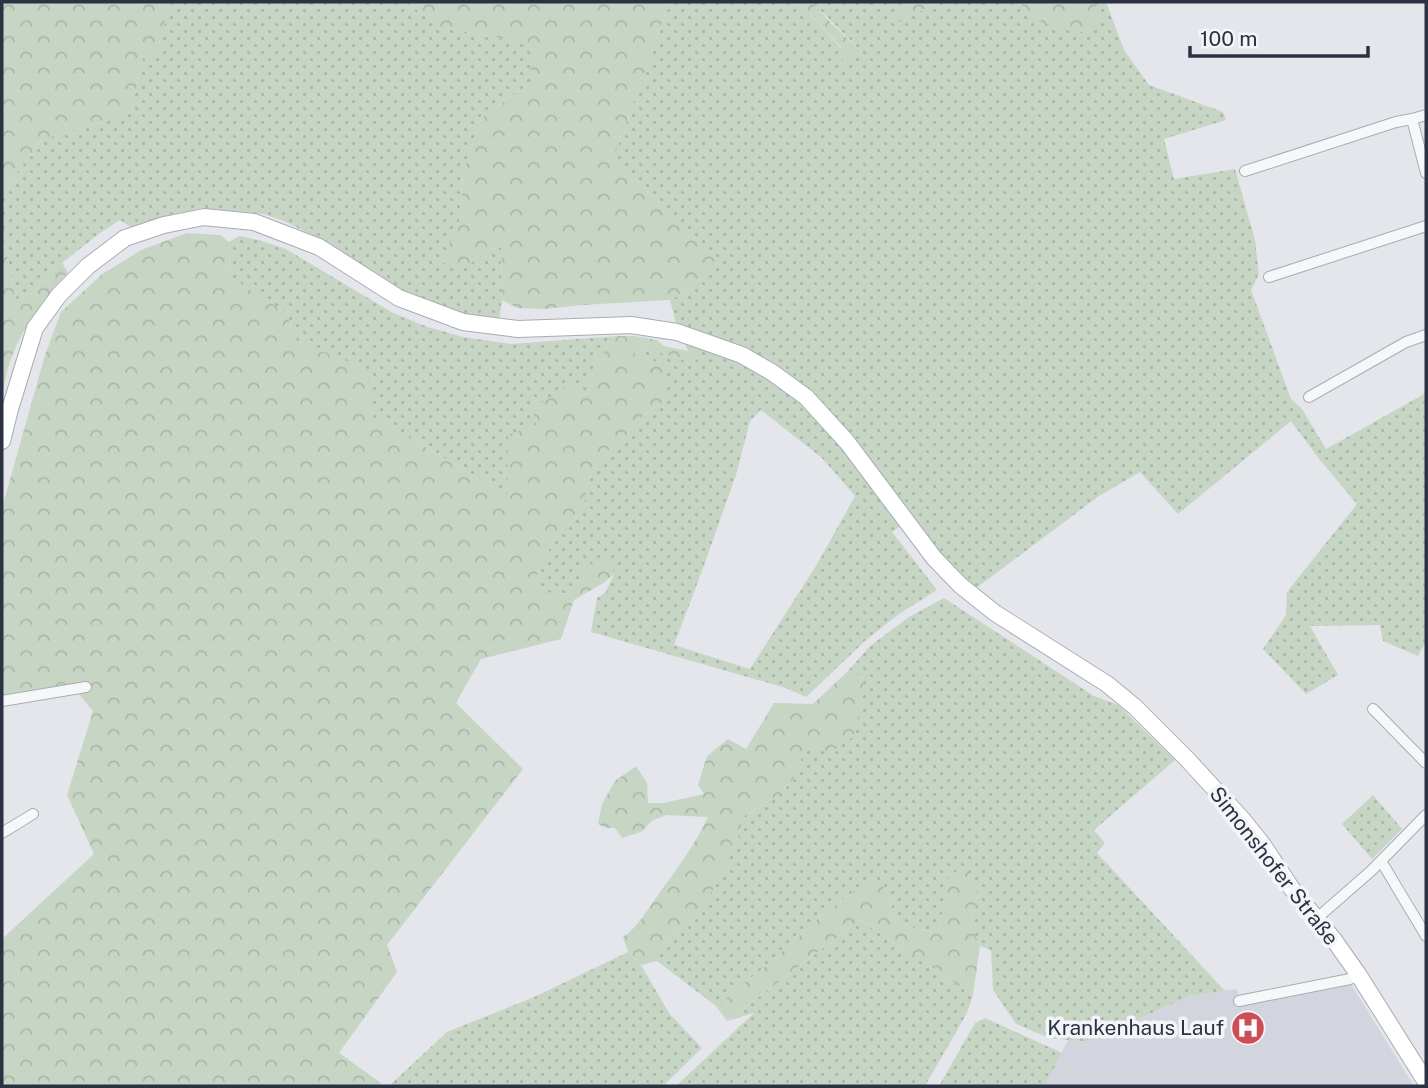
<svg xmlns="http://www.w3.org/2000/svg" width="1428" height="1088" font-family="'Public Sans',sans-serif">
<style>
.built{fill:#d2d5dd}
.grass{fill:url(#grass-dots);fill-rule:evenodd}
.forest{fill:url(#forest-crowns)}
.lines{fill:none;stroke-linecap:round;stroke-linejoin:round}
.street-casing{stroke:#a9acb5;stroke-width:12}
.secondary-casing{stroke:#a9acb5;stroke-width:18}
.street{stroke:#f6f7f9;stroke-width:10}
.secondary{stroke:#fff;stroke-width:16}
.labels{text-anchor:middle;stroke-width:7;stroke-linejoin:round;paint-order:stroke}
.street-label{font-size:21px;fill:#2c3243;stroke:#f3f5f8}
.poi-label{font-size:21px;fill:#2c3243;stroke:#f3f5f8;text-anchor:end}
</style>
<defs>
<pattern id="grass-dots" width="8" height="8" patternUnits="userSpaceOnUse" patternTransform="scale(1.75)"><rect width="8" height="8" fill="#c7d5c5"/><path d="M2 2h.1M6 6h.1" fill="none" stroke="#abb7aa" stroke-width="1.8" stroke-linecap="round"/></pattern>
<pattern id="forest-crowns" width="20" height="18" patternUnits="userSpaceOnUse" patternTransform="scale(1.75)"><rect width="20" height="18" fill="#c7d5c5"/><path d="M2 6a3 3 0 1 1 6 0M12 15a3 3 0 1 1 6 0" fill="none" stroke="#abb7aa"/></pattern>
</defs>
<rect width="100%" height="100%" fill="#e4e6eb"/>
<polygon class="built" points="1351,984 1414,1086 1044,1086 1068,1040 1088,1042 1190,996 1237,989 1241,1004"/>
<g class="grass">
<polygon points="170,2 407,2 439,27 531,44 531,82 481,119 463,174 459,226 441,261 461,270 489,250 501,247 502,300 499,320 466,316 413,296 389,284 331,245 284,221 264,214 202,208 173,214 132,228 120,220 100,233 62,263 54,266 35,291 16,300 2,230 2,193 41,140 131,113 143,57 156,57"/>
<path d="M672,2H798L843,50L852,56L861,51L812,2H907L892,17L900,22L937,2H1019L1027,11L1102,18L1094,2H1106L1124,50L1149,85L1223,112L1226,120L1164,139L1174,179L1235,169L1255,240L1259,274L1251,290L1291,399L1302,409L1326,449L1426,393V642L1418,656L1383,641L1380,625L1310,626L1338,675L1306,694L1263,649L1286,615L1287,592L1357,504L1320,460L1291,421L1178,514L1140,472L1099,496L975,589L941,554L912,518L892,532L937,590L899,614L866,640L806,697L786,688L591,632L597,598L605,593L614,575L610,560L584,568L579,580L566,594L539,592L537,570L559,532L577,518L594,467L612,446L627,435L639,418L663,402L659,363L633,355L636,350L648,349L692,363L700,357L688,351L676,323L670,300L688,290L714,260L614,157L667,9ZM761,410L822,458L855,496L816,566L750,669L674,645L702,571L736,475L750,421Z"/>
<polygon points="239,236 259,240 286,249 393,313 428,327 463,337 511,344 618,336 597,359 587,395 536,425 507,495 370,415 310,347 294,339 287,313 230,277 229,242"/>
<polygon points="944,598 1094,696 1118,705 1175,760 1094,830 1105,843 1097,853 1225,991 1190,996 1088,1042 1049,1038 1016,1024 993,990 991,950 980,946 971,926 978,895 943,909 938,933 910,927 889,914 894,899 879,882 856,890 822,915 771,962 716,1006 657,961 665,940 694,920 736,845 744,816 781,793 798,773 803,750 832,751 864,678 848,671 870,646 909,617"/>
<polygon points="1373,795 1402,829 1372,859 1342,824"/>
<polygon points="860,920 973,995 967,1013 925,1086 676,1086 754,1013 727,1021"/>
<polygon points="628,952 641,965 669,1013 702,1048 663,1086 389,1086 447,1032 532,998"/>
<polygon points="985,1018 1062,1053 1044,1086 939,1086 975,1023"/>
</g>
<g class="forest">
<polygon points="2,2 170,2 156,57 143,57 131,113 41,140 2,193"/>
<polygon points="407,2 672,2 667,9 614,157 715,260 706,276 688,290 670,300 582,305 545,309 517,308 502,300 501,247 489,250 461,270 440,261 459,226 463,174 481,119 531,82 531,44 439,27"/>
<polygon points="798,2 812,2 832,24 861,51 852,56 845,64 841,56 843,49"/>
<polygon points="907,2 937,2 900,22 891,17"/>
<path d="M1019,2H1094L1102,18L1090,33C1059,30 1040,28 1019,2Z"/>
<path d="M2,230L16,300L35,291L54,266L62,263L68,272C46,297 24,325 12,356C7,368 5,382 2,395Z"/>
<polygon points="187,233 221,235 229,242 230,277 287,313 294,339 310,347 368,369 370,415 507,495 508,435 536,425 532,409 568,385 587,395 597,359 618,336 635,336 657,340 664,346 688,351 701,357 692,363 648,349 636,350 634,355 659,363 667,369 663,402 639,418 627,435 612,446 594,467 588,484 584,505 577,518 559,532 537,570 540,592 566,594 579,580 584,568 611,554 610,560 614,574 605,582 574,600 561,639 481,659 456,703 523,769 387,945 397,972 339,1053 381,1083 377,1086 2,1086 2,939 94,854 67,795 93,711 78,693 2,700 2,508 45,355 61,312 101,275 141,250"/>
<path d="M848,671L864,678L860,709L853,737L832,751H803L798,773L781,793L744,816L736,845L711,893L694,920L665,940L657,961L641,965L628,952L623,937C638,927 648,909 658,895C676,870 695,845 708,817L667,815L653,820L641,832L622,838L615,828H606L598,824L602,804L615,781L636,766L647,783L648,803H663L704,794L698,785L707,756L728,739L746,749L774,703L813,704Z"/>
<polygon points="958,870 968,870 978,895 971,926 980,946 973,995 860,920 727,1021 716,1006 771,962 822,915 856,890 879,882 894,899 889,914 910,927 938,933 943,909 947,879"/>
</g>
<g class="lines">
<g class="street-casing">
<g id="street">
<polyline points="1412,119 1426,173"/>
<polyline points="1245,171 1396,122 1412,119 1426,115"/>
<polyline points="1269,277 1426,226"/>
<polyline points="1309,397 1406,342 1426,335"/>
<polyline points="2,701 86,687"/>
<polyline points="1373,709 1426,763"/>
<polyline points="2,833 33,814"/>
<polyline points="1381,861 1426,936"/>
<polyline points="1316,919 1371,871 1426,815"/>
<polyline points="1239,1001 1350,979 1358,974"/>
</g>
</g>
<g class="secondary-casing">
<polyline id="secondary" points="2,441 10,409 35,328 59,295 88,266 125,238 164,225 204,217 254,222 319,247 399,298 463,322 518,329 631,325 677,332 742,355 773,373 806,397 847,442 934,558 960,585 995,613 1107,684 1135,707 1187,759 1243,820 1263,845 1292,889 1334,940 1358,974 1426,1082"/>
</g>
<use href="#street" class="street"/>
<use href="#secondary" class="secondary"/>
</g>
<defs>
<g id="hospital-disc" transform="scale(1.75)"><circle r="9.5" fill="#cc4d53" stroke="#f3f5f8"/><path d="M-5-5h3v3.5h4V-5h3V5h-3V1.5h-4V5h-3Z" fill="#fff"/></g>
</defs>
<g fill-rule="evenodd">
<use href="#hospital-disc" x="1248" y="1028"/>
</g>
<g class="labels">
<g class="street-label">
<text transform="translate(1274 866) rotate(52)" y="7">Simonshofer Straße</text>
</g>
<g class="poi-label">
<text x="1224" y="1035">Krankenhaus Lauf</text>
</g>
</g>
<rect width="1428" height="1088" fill="none" stroke="#2c3243" stroke-width="7"/>
<path d="M1190 46v10h178v-10" fill="none" stroke="#2c3243" stroke-width="3.5"/>
<text x="1200" y="46" font-size="21" fill="#2c3243" stroke="#f3f5f8" stroke-width="5" paint-order="stroke">100 m</text>
</svg>
